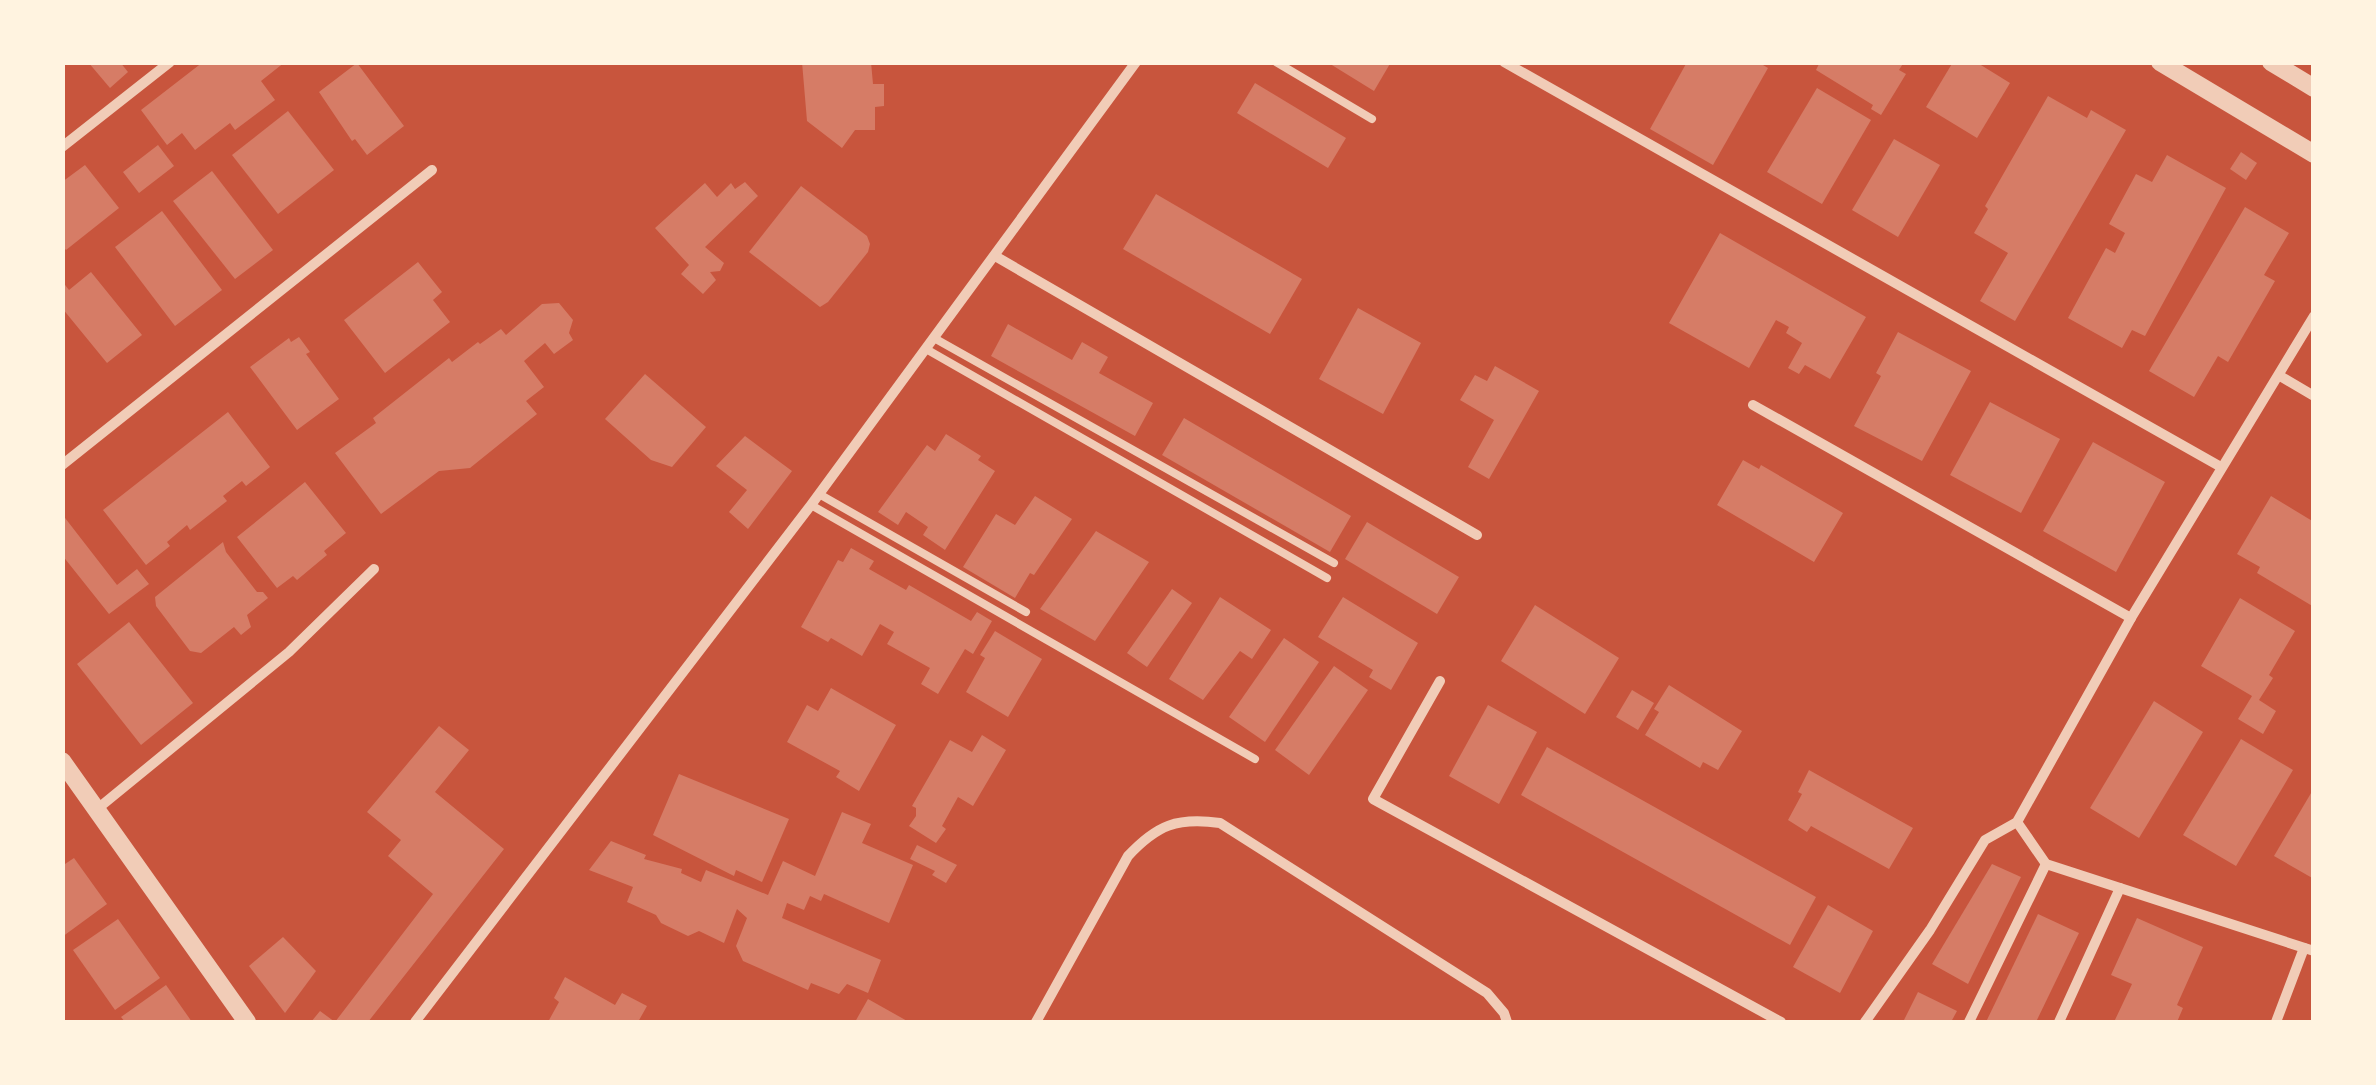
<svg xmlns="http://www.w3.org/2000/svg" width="2376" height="1085" font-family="'Open Sans',sans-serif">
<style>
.building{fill:#d67c66}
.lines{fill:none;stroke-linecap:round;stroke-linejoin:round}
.service{stroke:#f1ccb7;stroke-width:8}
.minor{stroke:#f1ccb7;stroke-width:10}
.tertiary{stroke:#f1ccb7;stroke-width:18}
</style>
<rect width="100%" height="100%" fill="#c8553d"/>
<g class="building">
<polygon points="88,62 120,62 128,72 110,88"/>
<polygon points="203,62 285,62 261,81 275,100 235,130 230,123 195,150 182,133 167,145 141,110"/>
<polygon points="802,62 871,62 873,84 884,84 884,106 875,107 875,130 855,130 842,148 807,121"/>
<polygon points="1327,62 1391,62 1374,91"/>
<polygon points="1687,62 1758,62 1768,68 1713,165 1650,129"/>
<polygon points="1820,62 1904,62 1899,70 1906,74 1881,115 1871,109 1873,105 1816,70"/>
<polygon points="1953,62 1976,62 2010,83 1977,138 1926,107"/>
<polygon points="357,63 404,126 367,155 355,139 352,141 319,92"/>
<polygon points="1255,83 1346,138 1328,168 1237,113"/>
<polygon points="1817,88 1871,120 1822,204 1767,172"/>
<polygon points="2048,96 2087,118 2091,110 2126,130 2015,321 1980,301 2008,253 1974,233 1988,209 1985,206"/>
<polygon points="288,111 334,170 278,214 232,155"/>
<polygon points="1894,139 1940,165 1898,237 1852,210"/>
<polygon points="158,145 174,166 139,193 123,172"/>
<polygon points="2241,152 2257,163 2246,180 2230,169"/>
<polygon points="2167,155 2226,188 2145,336 2132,330 2122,348 2068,318 2106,248 2115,253 2125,233 2109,224 2136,174 2152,182"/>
<polygon points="85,165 119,208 66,250 62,246 62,182"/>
<polygon points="212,171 273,250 235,279 173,201"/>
<polygon points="745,182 758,196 705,247 724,263 720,271 710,272 716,280 703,294 681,274 689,265 655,228 705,183 717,197 731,183 735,189"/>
<polygon points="801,186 867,236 870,244 868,252 828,302 820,307 749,252"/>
<polygon points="1156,194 1302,279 1270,334 1123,249"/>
<polygon points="2245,207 2289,233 2264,275 2275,281 2228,362 2218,356 2194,397 2149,371"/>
<polygon points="162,211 222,290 175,326 115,247"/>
<polygon points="1720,233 1866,317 1830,379 1805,365 1799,374 1788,368 1802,343 1786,333 1789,327 1776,320 1749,368 1669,323"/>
<polygon points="418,262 442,292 433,300 450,322 385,373 344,320"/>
<polygon points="91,272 142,335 107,363 62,308 62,281 69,290"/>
<polygon points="559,303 573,320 569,333 573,340 554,354 545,343 524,361 544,387 526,401 537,414 470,468 439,471 381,514 335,453 376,423 373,418 449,358 452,362 478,342 480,344 501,329 506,335 542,304"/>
<polygon points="1358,308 1421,343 1383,414 1319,379"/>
<polygon points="1008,324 1072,360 1082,342 1108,357 1099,373 1153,403 1135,436 991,356"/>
<polygon points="1898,332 1971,371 1922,461 1854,426 1881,376 1876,373"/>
<polygon points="299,337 310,352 306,354 339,399 297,430 250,367 289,338 291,342"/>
<polygon points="1495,366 1539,391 1489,479 1468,467 1494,420 1460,400 1475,375 1487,381"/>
<polygon points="645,374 706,427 672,467 651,460 605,419"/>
<polygon points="1990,402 2060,439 2021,513 1950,475"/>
<polygon points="228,412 270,467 246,486 242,481 223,496 227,501 190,530 187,525 167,542 170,546 146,565 103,510"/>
<polygon points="1184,418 1351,516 1330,552 1162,455"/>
<polygon points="946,434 981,456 978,460 995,471 945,550 923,535 928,527 906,512 898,525 878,512 927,445 935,451"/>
<polygon points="745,436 792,471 748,529 729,512 747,490 716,466"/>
<polygon points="2093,442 2165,482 2116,572 2043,531"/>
<polygon points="1743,460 1759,469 1761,465 1843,513 1814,562 1717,505"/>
<polygon points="305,482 346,533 324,551 327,555 297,580 293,576 277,588 237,537"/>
<polygon points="1035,496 1072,519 1034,575 1030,573 1015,598 963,567 996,514 1015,525"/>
<polygon points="2271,496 2314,522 2314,607 2257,573 2260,567 2237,554"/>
<polygon points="62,514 117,585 137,569 149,584 109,614 62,555"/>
<polygon points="1367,522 1459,577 1437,614 1345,559"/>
<polygon points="1096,531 1149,562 1095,641 1040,609"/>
<polygon points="223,542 226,552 257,592 263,592 268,598 247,615 251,627 241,635 234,627 201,653 190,651 156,606 155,597"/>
<polygon points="851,548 874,561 869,569 906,590 909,585 971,621 977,612 992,621 973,654 965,649 938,694 921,684 930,668 887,644 894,632 880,624 862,656 831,638 828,642 801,627 838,560 843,562"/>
<polygon points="1172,589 1192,603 1147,667 1127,653"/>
<polygon points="1220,597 1271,630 1252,659 1240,651 1203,700 1169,679"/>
<polygon points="1343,597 1418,643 1391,690 1369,677 1373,670 1318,637"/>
<polygon points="2240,598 2295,631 2269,675 2273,678 2259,700 2276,711 2263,734 2238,719 2252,696 2201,666"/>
<polygon points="1535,605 1619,658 1585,714 1501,661"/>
<polygon points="129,622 193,703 141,745 77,664"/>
<polygon points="995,631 1042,659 1008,717 966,692 985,658 980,655"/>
<polygon points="1284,638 1319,662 1265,742 1229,717"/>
<polygon points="1334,666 1368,690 1309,775 1275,750"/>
<polygon points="1669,685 1742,731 1718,770 1703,762 1700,768 1645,735 1659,712 1654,709"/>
<polygon points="831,688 896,725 859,791 836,777 840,771 787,742 807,705 818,711"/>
<polygon points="1632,690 1654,703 1638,730 1616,717"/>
<polygon points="2154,701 2203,732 2139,838 2090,808"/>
<polygon points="1488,705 1537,732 1499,804 1449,776"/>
<polygon points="439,726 469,750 435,792 504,849 368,1022 311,1022 320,1011 335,1022 433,894 388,856 401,840 367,812"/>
<polygon points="982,735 1006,750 973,806 958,797 942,826 946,829 936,843 909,826 916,816 916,808 912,806 950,740 972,752"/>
<polygon points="2241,739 2293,770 2236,866 2183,835"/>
<polygon points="1547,747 1816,897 1790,945 1521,795"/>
<polygon points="1809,770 1913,828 1889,869 1811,826 1807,832 1788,820 1802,794 1798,792"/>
<polygon points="679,774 789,819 762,882 736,870 734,876 653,835"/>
<polygon points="2314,788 2314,879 2274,856"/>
<polygon points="842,812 871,824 862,843 913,865 889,923 824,894 821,901 810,896 804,910 787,903 782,918 881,960 868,993 847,984 839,994 811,983 808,990 743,961 736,946 747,918 737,909 724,943 699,931 688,936 661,923 656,915 627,902 633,887 589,870 611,841 646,855 644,859 682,869 681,873 701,882 706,870 768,895 783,861 815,876"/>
<polygon points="917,845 957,865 946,883 932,875 935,871 910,859"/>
<polygon points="74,858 107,904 62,937 62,866"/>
<polygon points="1992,864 2021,877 1968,984 1932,964"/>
<polygon points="1828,905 1873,931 1840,993 1793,967"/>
<polygon points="2038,914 2079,933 2036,1022 1986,1022"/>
<polygon points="2137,918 2203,947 2177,1005 2183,1008 2177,1022 2114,1022 2132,984 2111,975"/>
<polygon points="118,919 160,978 115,1010 73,950"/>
<polygon points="283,937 316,971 285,1013 249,966"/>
<polygon points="565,977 615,1005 622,993 647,1006 638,1022 548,1022 559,1002 554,998"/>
<polygon points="166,985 192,1022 125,1022 121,1017"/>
<polygon points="1918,992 1957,1011 1951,1022 1903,1022"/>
<polygon points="868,999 909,1022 855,1022"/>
</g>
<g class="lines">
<g class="service">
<polyline points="1276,62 1372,119"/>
<polyline points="934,338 1334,563"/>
<polyline points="926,349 1327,578"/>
<polyline points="819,494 1026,612"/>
<polyline points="811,505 1255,759"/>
</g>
<g class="minor">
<polyline points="1504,62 2221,467"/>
<polyline points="62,147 170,62"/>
<polyline points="995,256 1477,535"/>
<polyline points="2280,376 2314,396"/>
<polyline points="1753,405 2131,618"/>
<polyline points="62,465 432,170"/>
<polyline points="1440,681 1373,799 1781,1022"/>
<polyline points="96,810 289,652 374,569"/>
<polyline points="2017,822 2046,864 2314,951"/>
<polyline points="415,1022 811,505 1136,62"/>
<path d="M1036,1022L1128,856C1157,825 1177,817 1220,823L1487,993L1504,1013L1507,1022"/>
<polyline points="1865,1022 1930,930 1985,840 2017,822 2131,618 2314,316"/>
<polyline points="1969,1022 2046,864"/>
<polyline points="2059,1022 2120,888"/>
<polyline points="2276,1022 2304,948"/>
</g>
<g class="tertiary">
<polyline points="2160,62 2314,154"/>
<polyline points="2271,62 2314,88"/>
<polyline points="62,761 247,1022"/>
</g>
</g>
<rect width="2376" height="1085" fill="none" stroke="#fff3e0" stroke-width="130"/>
</svg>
